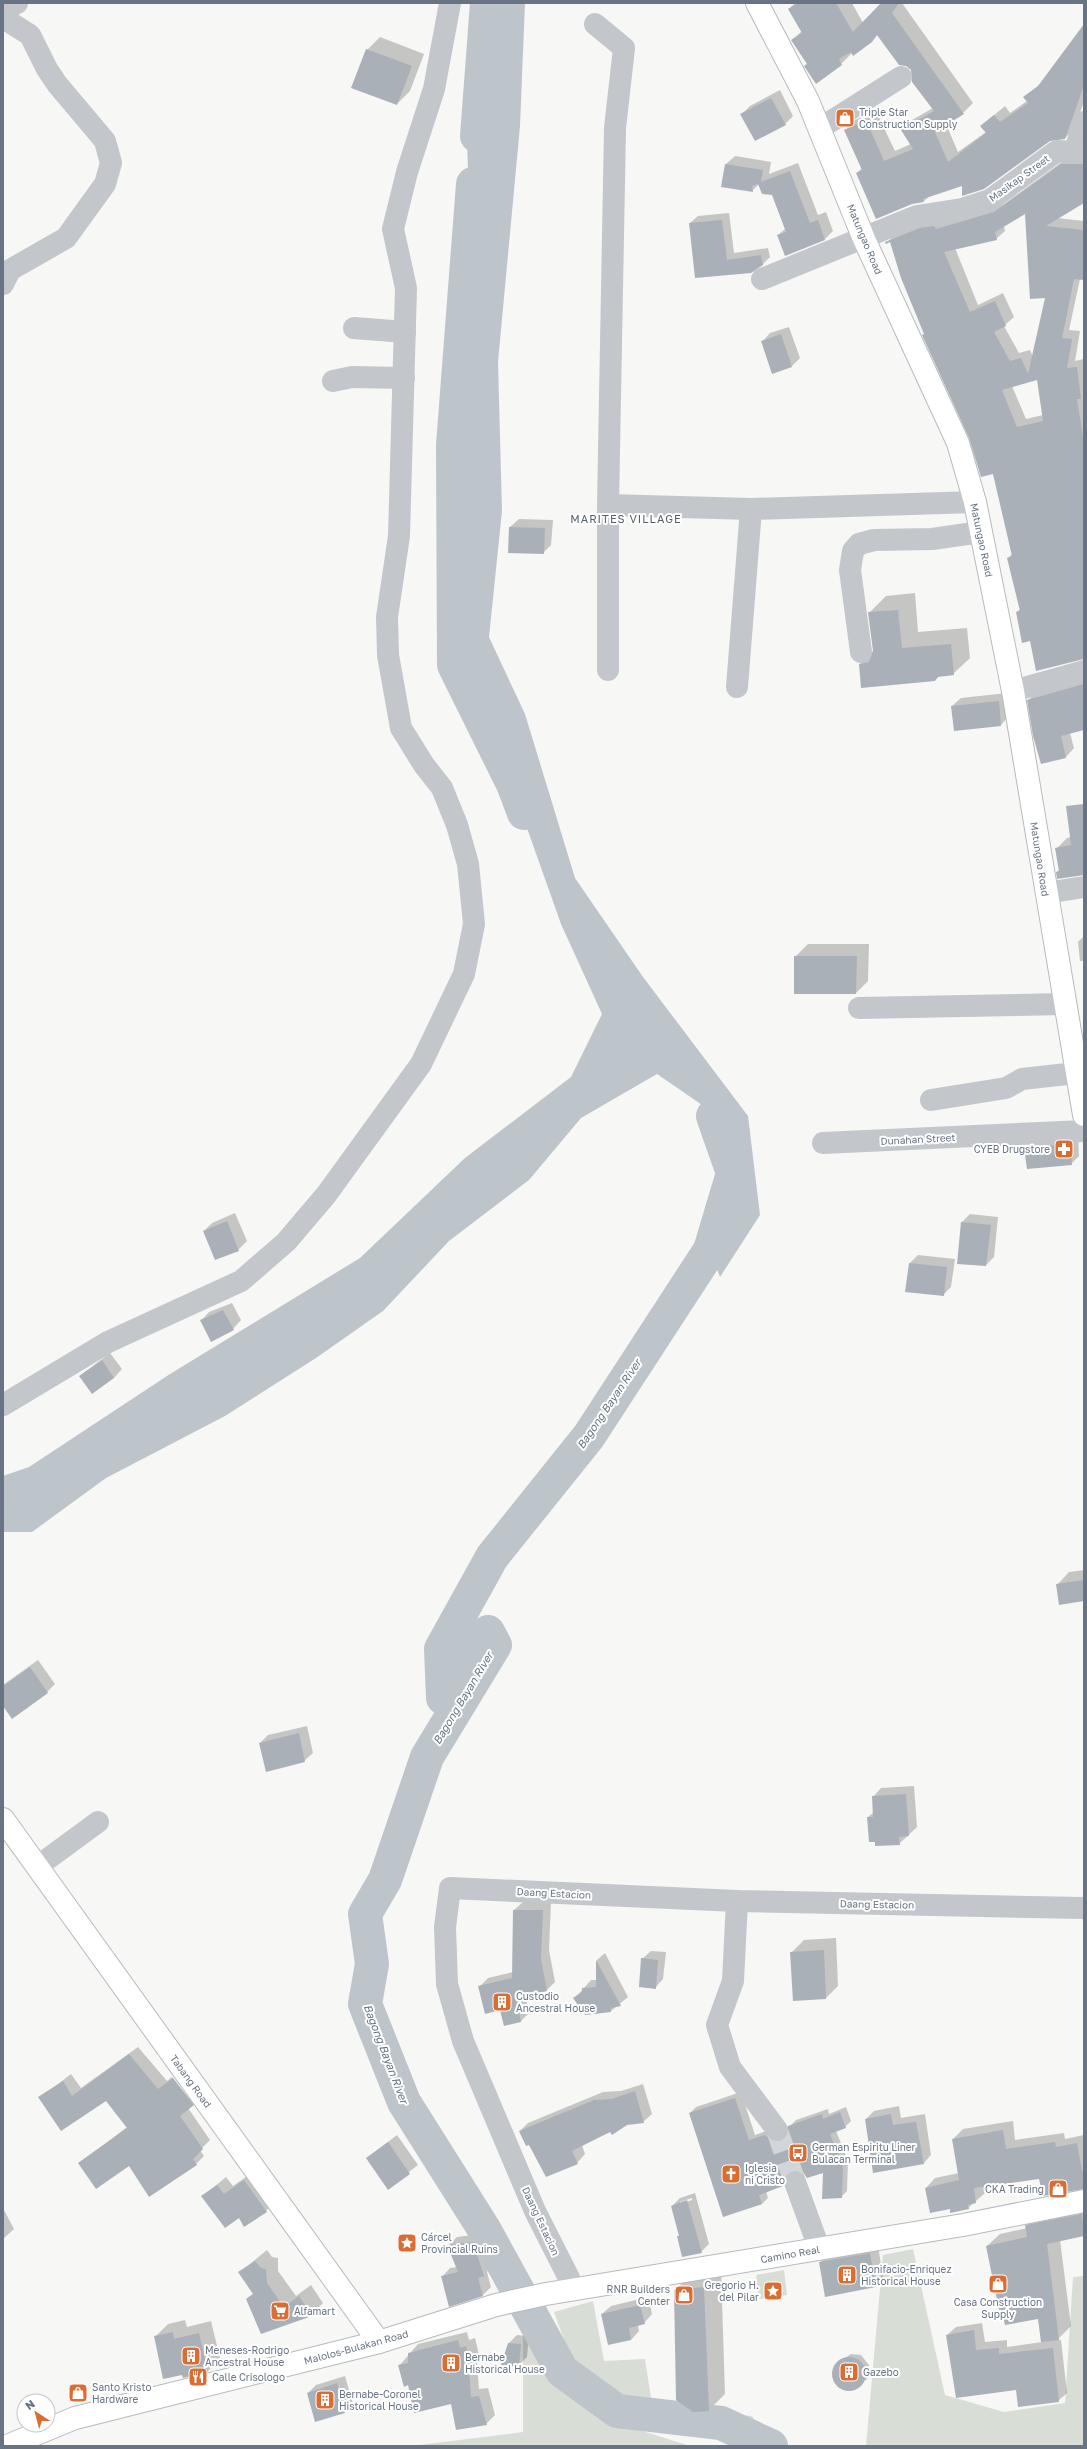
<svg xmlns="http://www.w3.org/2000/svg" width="1087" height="2449" font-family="'Golos Text',sans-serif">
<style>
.green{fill:#d8ded6}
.water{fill:#bdc5cb}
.shadow{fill:#0003;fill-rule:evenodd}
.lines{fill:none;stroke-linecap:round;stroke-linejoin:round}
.river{stroke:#bdc5cb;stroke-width:34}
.building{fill:#aab0b7;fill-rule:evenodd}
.minor-tunnel{stroke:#d3d6d9;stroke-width:22;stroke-dasharray:22 11;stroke-linecap:butt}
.major-casing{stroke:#b6babe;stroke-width:24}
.minor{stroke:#c3c6ca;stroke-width:22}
.major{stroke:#fff;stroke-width:22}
.labels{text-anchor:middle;stroke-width:4;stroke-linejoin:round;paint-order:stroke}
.poi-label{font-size:10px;fill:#687484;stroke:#fff;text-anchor:start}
.street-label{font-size:10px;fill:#687484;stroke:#fff}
.neighbourhood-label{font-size:11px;letter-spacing:1px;fill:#565e6a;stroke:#fff}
.water-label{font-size:11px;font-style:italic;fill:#647580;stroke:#fff}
</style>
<rect width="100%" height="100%" fill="#f7f7f5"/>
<g class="green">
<polygon points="913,2249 945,2395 1004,2412 1065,2403 1073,2277 1084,2276 1084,2446 866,2446 883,2255"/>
<polygon points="784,2270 787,2295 759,2299 756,2275"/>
<polygon points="593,2301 604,2361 645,2359 651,2398 679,2402 693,2412 709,2411 752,2416 763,2433 731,2422 618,2405 575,2370 554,2312"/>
<polygon points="523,2329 565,2382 617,2423 690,2446 411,2446 523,2432"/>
</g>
<polygon class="water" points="504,3 525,3 520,126 498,362 502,511 489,637 525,714 575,878 643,977 748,1116 760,1215 720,1277 707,1242 729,1162 705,1107 657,1074 581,1118 529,1180 449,1241 383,1311 316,1358 225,1416 106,1478 32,1532 3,1532 3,1476 29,1467 170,1374 360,1258 465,1158 571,1077 602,1014 561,924 500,752 448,630 463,552 450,445 473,316 467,141"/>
<g class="shadow">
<polygon points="795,3 852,3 863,23 882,3 902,3 973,103 963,113 946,124 958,152 986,132 981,126 1005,106 1010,113 1027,101 1025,98 1043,81 1084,26 1084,101 1075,128 1065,138 1049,140 963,185 930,196 924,201 912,203 857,173 862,168 845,131 855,120 876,111 895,151 911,144 902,130 912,120 933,108 912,70 878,35 852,53 841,64 808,63 792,40 802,31 789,9"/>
<polygon points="380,37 424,54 410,91 397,104 367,50"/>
<polygon points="780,90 793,116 785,124 742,114 750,106"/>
<path d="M1084,155V202L1057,218L1084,221V279H1080L1069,330L1080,331L1075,361L1084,359V659L1030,640L1017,612L1020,609L1008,558L1013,553L993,473L970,438L925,333L891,241L887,243L895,234L930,220L1004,204L1070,156ZM1026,213L1046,297L1033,357L1030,350L1019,353L1004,326L1014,317L1003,293L978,305L955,248L996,239L1005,231L1004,226ZM1038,379L1043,415L1026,419L1012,386Z"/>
<polygon points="735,156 771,162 769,174 798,163 818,215 826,212 833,231 825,239 778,235 786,228 773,194 759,184 752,191 723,186 726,164"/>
<polygon points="729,213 734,253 768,248 770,257 762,265 696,277 690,223 698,216"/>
<polygon points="789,327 800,358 792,366 762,342 770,333"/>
<polygon points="519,519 553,520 551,545 543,553 510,527"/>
<polygon points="915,593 918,632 967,628 970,658 953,674 860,664 874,650 869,613 886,596"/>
<polygon points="1084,678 1084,723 1070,733 1074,748 1066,757 1042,763 1028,700 1037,692"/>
<polygon points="1007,693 1009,716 1001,725 952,706 961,698"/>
<polygon points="1084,809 1084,874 1057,872 1060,869 1056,849 1067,838 1071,837"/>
<polygon points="1084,936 1084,961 1080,961 1078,942"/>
<polygon points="808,944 869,944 868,981 856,993 795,957"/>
<polygon points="1078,1136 1079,1156 1071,1164 1026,1149 1034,1140"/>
<polygon points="235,1213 247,1241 238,1250 204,1231 212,1223"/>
<polygon points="970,1214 998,1217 994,1257 986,1265 962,1222"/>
<polygon points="918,1255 955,1259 951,1287 943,1295 910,1263"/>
<polygon points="232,1303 241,1320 233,1329 201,1321 209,1312"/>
<polygon points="110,1353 122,1369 114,1378 80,1376"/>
<polygon points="1084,1570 1084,1600 1057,1585 1069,1572"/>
<polygon points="38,1660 55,1684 47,1692 3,1705 3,1685"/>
<polygon points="307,1726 313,1753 304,1761 260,1743 268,1735"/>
<polygon points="914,1786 917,1827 899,1844 868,1817 874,1812 873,1797 881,1788"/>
<polygon points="523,1902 551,1902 549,1950 555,1982 547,1990 529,1994 526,2000 529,2013 521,2021 504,2025 500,2009 480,1986 488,1978 513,1972 514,1910"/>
<polygon points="836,1938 838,1986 826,1998 792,1952 804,1940"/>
<polygon points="651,1951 666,1952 663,1979 655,1988 642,1959"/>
<polygon points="605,1953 628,1997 611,2011 575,1998 591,1980 597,1980 597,1960"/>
<polygon points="138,2047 167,2081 172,2077 192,2105 188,2108 210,2140 200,2150 204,2156 196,2164 80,2163 127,2127 106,2100 40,2098 71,2074 81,2088"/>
<polygon points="182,2070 201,2096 194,2104 174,2076"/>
<polygon points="643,2084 652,2114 643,2122 627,2124 582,2145 585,2154 577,2163 529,2143 520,2131 528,2123 603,2092 621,2091"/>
<polygon points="741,2092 755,2135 771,2129 785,2137 789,2134 789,2127 796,2120 828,2109 829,2114 846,2107 851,2121 845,2127 836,2131 848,2160 847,2191 841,2197 824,2172 791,2169 789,2179 783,2186 766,2191 768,2198 762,2204 724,2216 690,2113 696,2107"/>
<polygon points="899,2106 901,2118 925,2114 931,2155 923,2164 866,2119 874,2111"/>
<polygon points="1013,2121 1015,2140 1064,2133 1065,2139 1084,2135 1084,2188 1040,2177 984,2186 985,2193 968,2208 950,2208 926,2188 935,2178 959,2173 953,2139 963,2129"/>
<polygon points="397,2135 418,2165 388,2188 367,2158"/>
<polygon points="253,2172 274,2203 266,2211 239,2217 203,2196 226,2177 233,2186"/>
<path d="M695,2193L709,2244L701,2252L678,2236L680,2235L672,2206L680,2198ZM692,2198V2200L680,2204V2202Z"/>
<polygon points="1084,2204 1084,2235 1060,2240 1071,2326 1057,2340 1061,2340 1067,2393 1058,2401 1017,2389 947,2335 956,2327 982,2323 985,2342 1007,2340 1007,2347 1042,2342 1038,2317 987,2246 1000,2234 1027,2228 1026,2226 1039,2213"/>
<polygon points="4,2210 14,2229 3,2239 3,2210"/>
<polygon points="481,2234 491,2267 487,2272 491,2287 483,2295 450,2305 442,2277 450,2268 457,2267 449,2245 457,2237"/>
<polygon points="878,2245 883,2278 875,2286 820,2263 828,2254"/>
<polygon points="267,2250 272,2257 278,2258 278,2271 296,2296 311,2285 323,2303 311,2315 261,2333 247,2299 254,2293 240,2272"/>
<polygon points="721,2270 725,2394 709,2410 675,2290 692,2274"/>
<polygon points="648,2297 652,2314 644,2323 638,2324 639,2331 631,2340 602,2314 611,2306"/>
<polygon points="185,2320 187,2327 211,2321 220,2358 208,2371 183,2374 155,2337 168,2324"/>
<polygon points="467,2332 469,2340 475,2338 480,2359 477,2363 479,2389 488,2388 495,2415 486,2424 452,2403 409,2384 399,2366 418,2344"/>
<polygon points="517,2335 529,2336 527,2357 518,2366 509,2343"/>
<polygon points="851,2354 861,2355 869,2365 867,2379 851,2390 839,2388 833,2379 836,2364"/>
<polygon points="345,2376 353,2404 345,2412 315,2421 308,2393 316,2385"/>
</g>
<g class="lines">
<g class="river">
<polyline points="477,136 487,3"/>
<polyline points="473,184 453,445 454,665 513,784 524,813"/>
<polyline points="713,1116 733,1173 710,1250 589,1436 492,1557 441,1649 443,1698 488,1632 495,1645 427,1757 385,1880 365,1914 372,1964 365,2004 404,2102 484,2229 562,2371 617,2411 721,2423 771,2446"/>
</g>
</g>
<g class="building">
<polygon points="798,3 836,3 853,32 881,3 899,3 892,13 964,114 935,132 948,162 986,133 980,126 994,115 1000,122 1028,103 1023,97 1038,86 1084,24 1084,85 1065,139 1050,141 984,189 962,196 962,186 923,199 924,202 912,204 876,219 856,173 862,170 844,130 866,120 884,161 913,149 901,130 934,111 912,82 911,70 906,66 899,65 877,35 872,42 853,56 851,52 839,59 842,65 816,84 804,66 807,64 791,40 802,33 788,9"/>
<polygon points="366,49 412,66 397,105 351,88"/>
<polygon points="771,98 786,125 755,141 740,114"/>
<polygon points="725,164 763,170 761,182 790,171 810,223 818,220 825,240 785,256 777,235 786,232 772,195 762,194 758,184 752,186 753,192 721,187"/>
<path d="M1061,164H1084V203L1046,226L1084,230V280L1074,279L1062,338L1072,339L1067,368L1077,367L1081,399H1077L1084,443V659L1036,671L1030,641L1022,643L1016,612L1020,611L1007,558L1012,556L993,474L981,477L969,438L922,335L924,334L901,278L890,242L886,244L885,242L920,228L934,226L936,229L994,212ZM1025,214L1030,299L1045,298L1028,374L1021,358L1010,361L994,332L1006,326L995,301L970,312L944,252L997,240L995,232ZM1037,380L1043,421L1017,427L1002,390Z"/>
<polygon points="722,220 727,260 761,255 763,265 751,273 695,278 689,223"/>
<polygon points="781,334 792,367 772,374 761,341"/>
<polygon points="509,527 545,528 544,554 508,553"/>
<polygon points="898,610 902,648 951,644 954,675 938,677 935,681 861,688 859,664 869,662 873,651 868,612"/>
<polygon points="1084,684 1084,730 1061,736 1066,758 1041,764 1033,736 1027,700"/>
<polygon points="999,701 1001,726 954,731 951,706"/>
<polygon points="1084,804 1084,875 1057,879 1056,872 1059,871 1055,848 1071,845 1066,806"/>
<polygon points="794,956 857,956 856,994 794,994"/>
<polygon points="1070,1144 1072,1165 1027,1169 1024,1148"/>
<polygon points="227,1221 239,1251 215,1260 203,1231"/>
<polygon points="961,1222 991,1225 986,1266 957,1264"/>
<polygon points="909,1263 947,1267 944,1296 905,1292"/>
<polygon points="223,1310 234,1330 211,1342 200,1320"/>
<polygon points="102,1360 114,1378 92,1394 79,1376"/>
<polygon points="1084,1580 1084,1601 1059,1605 1056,1584"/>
<polygon points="30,1667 48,1693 12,1719 3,1706 3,1686"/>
<polygon points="299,1733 305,1762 266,1772 259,1743"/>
<polygon points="906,1794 909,1836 899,1837 900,1845 875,1846 875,1842 869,1842 867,1817 873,1817 872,1796"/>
<polygon points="513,1910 543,1910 541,1959 547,1991 520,1998 522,2006 518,2007 521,2022 504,2026 500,2010 485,2014 478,1986 512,1978"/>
<polygon points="824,1950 826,1999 793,2001 790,1952"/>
<polygon points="641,1958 658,1960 656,1989 639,1987"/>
<polygon points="596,1960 621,2006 611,2008 611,2012 585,2015 573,1998 582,1992 582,1988 596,1987"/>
<polygon points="129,2054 158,2089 173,2078 194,2105 180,2116 203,2149 193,2159 197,2165 149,2197 129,2166 96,2189 78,2163 127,2128 106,2101 61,2131 38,2097 63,2081 72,2096"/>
<polygon points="635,2091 644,2123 627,2125 612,2135 610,2132 572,2151 578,2164 546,2177 529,2145 526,2146 519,2131 594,2100 612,2099"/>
<polygon points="735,2098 749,2140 765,2135 772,2141 779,2142 788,2135 788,2126 822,2114 823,2119 840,2112 846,2128 830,2134 843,2167 842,2198 822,2199 823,2173 807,2178 803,2172 791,2170 785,2174 783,2186 759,2195 762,2204 723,2217 689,2113"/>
<polygon points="891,2114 893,2125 916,2122 924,2164 873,2173 865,2119"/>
<polygon points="1003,2130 1006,2149 1055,2142 1056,2147 1077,2143 1082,2171 1084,2171 1084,2189 1043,2196 1039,2179 974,2188 976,2203 968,2205 969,2209 950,2213 950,2209 930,2213 925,2188 959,2180 952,2139"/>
<polygon points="388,2142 410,2174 388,2190 366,2158"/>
<polygon points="244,2180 267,2212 244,2227 239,2218 225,2228 201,2196 217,2185 224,2194"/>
<polygon points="687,2200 702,2253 682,2257 677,2236 679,2236 671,2206"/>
<polygon points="1082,2214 1084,2236 1047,2244 1059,2340 1041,2342 1038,2319 1005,2325 1002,2310 999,2310 986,2246 1027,2237 1025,2225"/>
<polygon points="473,2242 484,2276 478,2278 483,2296 449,2307 441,2276 458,2272 447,2245"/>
<polygon points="870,2253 876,2287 825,2297 819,2262"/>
<polygon points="255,2261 261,2268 266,2269 267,2283 284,2307 299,2296 312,2316 261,2334 246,2299 253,2294 238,2272"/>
<polygon points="704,2287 709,2411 693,2412 676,2400 674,2290"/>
<polygon points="640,2305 645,2324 629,2328 631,2340 608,2345 601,2314"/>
<polygon points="974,2330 976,2350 999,2348 999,2354 1053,2348 1059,2402 1018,2407 1016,2390 956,2398 946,2335"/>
<polygon points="173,2332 174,2339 199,2333 208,2372 183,2378 182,2375 163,2379 154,2336"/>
<polygon points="458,2340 460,2348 466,2346 472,2369 469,2370 471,2397 479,2396 487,2425 456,2430 451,2404 414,2413 408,2385 404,2387 398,2365 408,2363 408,2353"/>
<polygon points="508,2343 521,2344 519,2367 501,2365"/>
<circle cx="849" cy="2374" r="17"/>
<polygon points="337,2383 345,2413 315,2422 307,2393"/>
</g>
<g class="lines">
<polyline class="minor-tunnel" points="777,2130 795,2182"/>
<g class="major-casing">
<g id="major">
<polyline points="757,3 808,101 864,239 958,443 975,502 1013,691 1084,1115"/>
<polyline points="3,1819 379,2342"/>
<polyline points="7,2446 75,2418 379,2342 496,2305 546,2294 963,2225 1084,2201"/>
</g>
</g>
<g class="minor">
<polyline points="3,11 17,3"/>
<polyline points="3,18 30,35 47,69 57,84 105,141 111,163 105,184 66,238 10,270 3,284"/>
<polyline points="595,24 624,48 615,128 608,505 608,670"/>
<polyline points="819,129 901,77"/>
<polyline points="1075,150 1084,122"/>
<polyline points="762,279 917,216 962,209 990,200 1057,151 1084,152"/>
<polyline points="354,328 405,332"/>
<polyline points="333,381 352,377 404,378"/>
<polyline points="608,505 751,509 975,502"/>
<polyline points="861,652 850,570 853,551 859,544 874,540 932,539 981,532"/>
<polyline points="737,687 751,509"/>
<polyline points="1013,691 1084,671"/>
<polyline points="1046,893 1084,887"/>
<polyline points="859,1008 1065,1004"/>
<polyline points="931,1100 1006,1088 1022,1079 1076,1073"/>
<polyline points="823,1143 1084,1131"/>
<polyline points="3,1405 108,1342 241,1281 286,1242 326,1195 421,1064 464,974 474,924 468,864 457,825 442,788 424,765 401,728 388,655 387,617 399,536 406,288 393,229 407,172 434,89 450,3"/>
<polyline points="38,1866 98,1822"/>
<polyline points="737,1901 733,1981 717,2025 730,2067 777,2130"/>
<polyline points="795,2182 819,2248"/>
<polyline points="574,2288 535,2211 463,2041 447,1984 445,1927 450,1888 737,1901 1084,1908"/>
</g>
<use href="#major" class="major"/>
</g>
<defs>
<g id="shop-square" transform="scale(1)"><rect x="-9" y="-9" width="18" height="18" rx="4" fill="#da6d32" stroke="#fff"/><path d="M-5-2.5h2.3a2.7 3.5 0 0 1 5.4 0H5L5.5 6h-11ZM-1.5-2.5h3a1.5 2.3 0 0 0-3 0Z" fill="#fff"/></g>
<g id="pharmacy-square" transform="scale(1)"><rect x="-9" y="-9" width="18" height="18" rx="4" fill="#da6d32" stroke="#fff"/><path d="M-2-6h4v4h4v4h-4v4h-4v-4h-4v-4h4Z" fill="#fff"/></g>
<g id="building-square" transform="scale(1)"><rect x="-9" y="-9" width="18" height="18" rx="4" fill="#da6d32" stroke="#fff"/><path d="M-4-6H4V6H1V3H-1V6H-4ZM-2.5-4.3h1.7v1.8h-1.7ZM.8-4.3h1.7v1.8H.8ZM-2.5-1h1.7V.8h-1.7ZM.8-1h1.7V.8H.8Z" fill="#fff"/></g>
<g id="bus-square" transform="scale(1)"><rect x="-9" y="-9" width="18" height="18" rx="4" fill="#da6d32" stroke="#fff"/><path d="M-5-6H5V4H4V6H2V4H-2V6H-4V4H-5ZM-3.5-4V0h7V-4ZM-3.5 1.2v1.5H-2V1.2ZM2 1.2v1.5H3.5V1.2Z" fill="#fff"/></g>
<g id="church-square" transform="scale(1)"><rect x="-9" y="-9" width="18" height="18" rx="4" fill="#da6d32" stroke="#fff"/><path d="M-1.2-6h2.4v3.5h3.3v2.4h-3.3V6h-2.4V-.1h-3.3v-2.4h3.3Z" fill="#fff"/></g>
<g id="sight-square" transform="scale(1)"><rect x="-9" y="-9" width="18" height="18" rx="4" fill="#da6d32" stroke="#fff"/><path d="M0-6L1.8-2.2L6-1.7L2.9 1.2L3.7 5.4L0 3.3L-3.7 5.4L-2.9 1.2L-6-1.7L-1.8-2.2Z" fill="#fff"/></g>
<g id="supermarket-square" transform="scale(1)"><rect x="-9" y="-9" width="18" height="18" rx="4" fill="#da6d32" stroke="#fff"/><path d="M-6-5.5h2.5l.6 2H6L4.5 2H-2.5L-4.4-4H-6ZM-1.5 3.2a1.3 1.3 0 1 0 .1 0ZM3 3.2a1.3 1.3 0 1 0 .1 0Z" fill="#fff"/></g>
<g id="restaurant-square" transform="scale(1)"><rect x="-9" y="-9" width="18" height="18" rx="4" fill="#da6d32" stroke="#fff"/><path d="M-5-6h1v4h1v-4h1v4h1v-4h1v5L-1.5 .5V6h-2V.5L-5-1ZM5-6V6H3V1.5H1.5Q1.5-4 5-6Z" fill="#fff"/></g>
</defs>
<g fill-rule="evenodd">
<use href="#shop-square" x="845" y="118"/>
<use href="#pharmacy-square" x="1064" y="1149"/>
<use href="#building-square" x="502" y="2002"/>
<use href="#bus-square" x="798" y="2153"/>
<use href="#church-square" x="731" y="2174"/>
<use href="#shop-square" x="1058" y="2189"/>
<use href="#sight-square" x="407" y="2243"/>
<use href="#building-square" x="847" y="2275"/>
<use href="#shop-square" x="998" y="2284"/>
<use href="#sight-square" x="773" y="2291"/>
<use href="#shop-square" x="684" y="2295"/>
<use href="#supermarket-square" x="280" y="2311"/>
<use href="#building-square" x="191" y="2356"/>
<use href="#building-square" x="451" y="2363"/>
<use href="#building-square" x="849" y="2372"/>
<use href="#restaurant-square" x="198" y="2377"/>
<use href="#shop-square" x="78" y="2393"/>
<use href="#building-square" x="325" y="2400"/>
</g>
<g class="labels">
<g class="poi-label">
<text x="859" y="116">Triple Star<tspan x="859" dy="12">Construction Supply</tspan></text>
<text x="1050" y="1153" text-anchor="end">CYEB Drugstore</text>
<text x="516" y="2000">Custodio<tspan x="516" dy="12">Ancestral House</tspan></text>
<text x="812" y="2151">German Espiritu Liner<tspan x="812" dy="12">Bulacan Terminal</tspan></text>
<text x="745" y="2172">Iglesia<tspan x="745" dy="12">ni Cristo</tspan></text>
<text x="1044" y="2193" text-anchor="end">CKA Trading</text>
<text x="421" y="2241">Cárcel<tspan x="421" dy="12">Provincial Ruins</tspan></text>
<text x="861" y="2273">Bonifacio-Enriquez<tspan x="861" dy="12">Historical House</tspan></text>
<text x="759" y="2289" text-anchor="end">Gregorio H.<tspan x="759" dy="12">del Pilar</tspan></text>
<text x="670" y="2293" text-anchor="end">RNR Builders<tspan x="670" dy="12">Center</tspan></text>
<text x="998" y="2306" text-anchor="middle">Casa Construction<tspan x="998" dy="12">Supply</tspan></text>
<text x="294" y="2315">Alfamart</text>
<text x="205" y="2354">Meneses-Rodrigo<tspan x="205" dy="12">Ancestral House</tspan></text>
<text x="465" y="2361">Bernabe<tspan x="465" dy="12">Historical House</tspan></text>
<text x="863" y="2376">Gazebo</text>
<text x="212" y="2381">Calle Crisologo</text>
<text x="92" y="2391">Santo Kristo<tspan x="92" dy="12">Hardware</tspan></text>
<text x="339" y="2398">Bernabe-Coronel<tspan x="339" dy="12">Historical House</tspan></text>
</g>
<g class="street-label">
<text transform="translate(1019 178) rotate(-36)" y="4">Masikap Street</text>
<text transform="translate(865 239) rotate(67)" y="4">Matungao Road</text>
<text transform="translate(982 540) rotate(78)" y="4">Matungao Road</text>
<text transform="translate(1040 859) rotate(81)" y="4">Matungao Road</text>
<text transform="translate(918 1139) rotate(-3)" y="4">Dunahan Street</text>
<text transform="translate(554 1893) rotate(3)" y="4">Daang Estacion</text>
<text transform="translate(877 1904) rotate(1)" y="4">Daang Estacion</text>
<text transform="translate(191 2081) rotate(54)" y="4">Tabang Road</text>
<text transform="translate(541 2221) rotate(65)" y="4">Daang Estacion</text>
<text transform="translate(790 2254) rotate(-10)" y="4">Camino Real</text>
<text transform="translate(356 2347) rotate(-15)" y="4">Malolos-Bulakan Road</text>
</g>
<g class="neighbourhood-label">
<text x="626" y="523">MARITES VILLAGE</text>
</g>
<g class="water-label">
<text transform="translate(609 1404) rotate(-56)" y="4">Bagong Bayan River</text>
<text transform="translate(463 1698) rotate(-59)" y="4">Bagong Bayan River</text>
<text transform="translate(386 2054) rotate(69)" y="4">Bagong Bayan River</text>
</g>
</g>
<rect width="1087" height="2449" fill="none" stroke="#687484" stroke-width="8"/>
<g transform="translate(36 2413) rotate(324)"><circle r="19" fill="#ffffff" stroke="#c3c7ce"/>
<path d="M0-3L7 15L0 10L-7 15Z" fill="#da6d32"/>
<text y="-6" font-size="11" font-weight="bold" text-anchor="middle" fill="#687484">N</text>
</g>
</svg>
